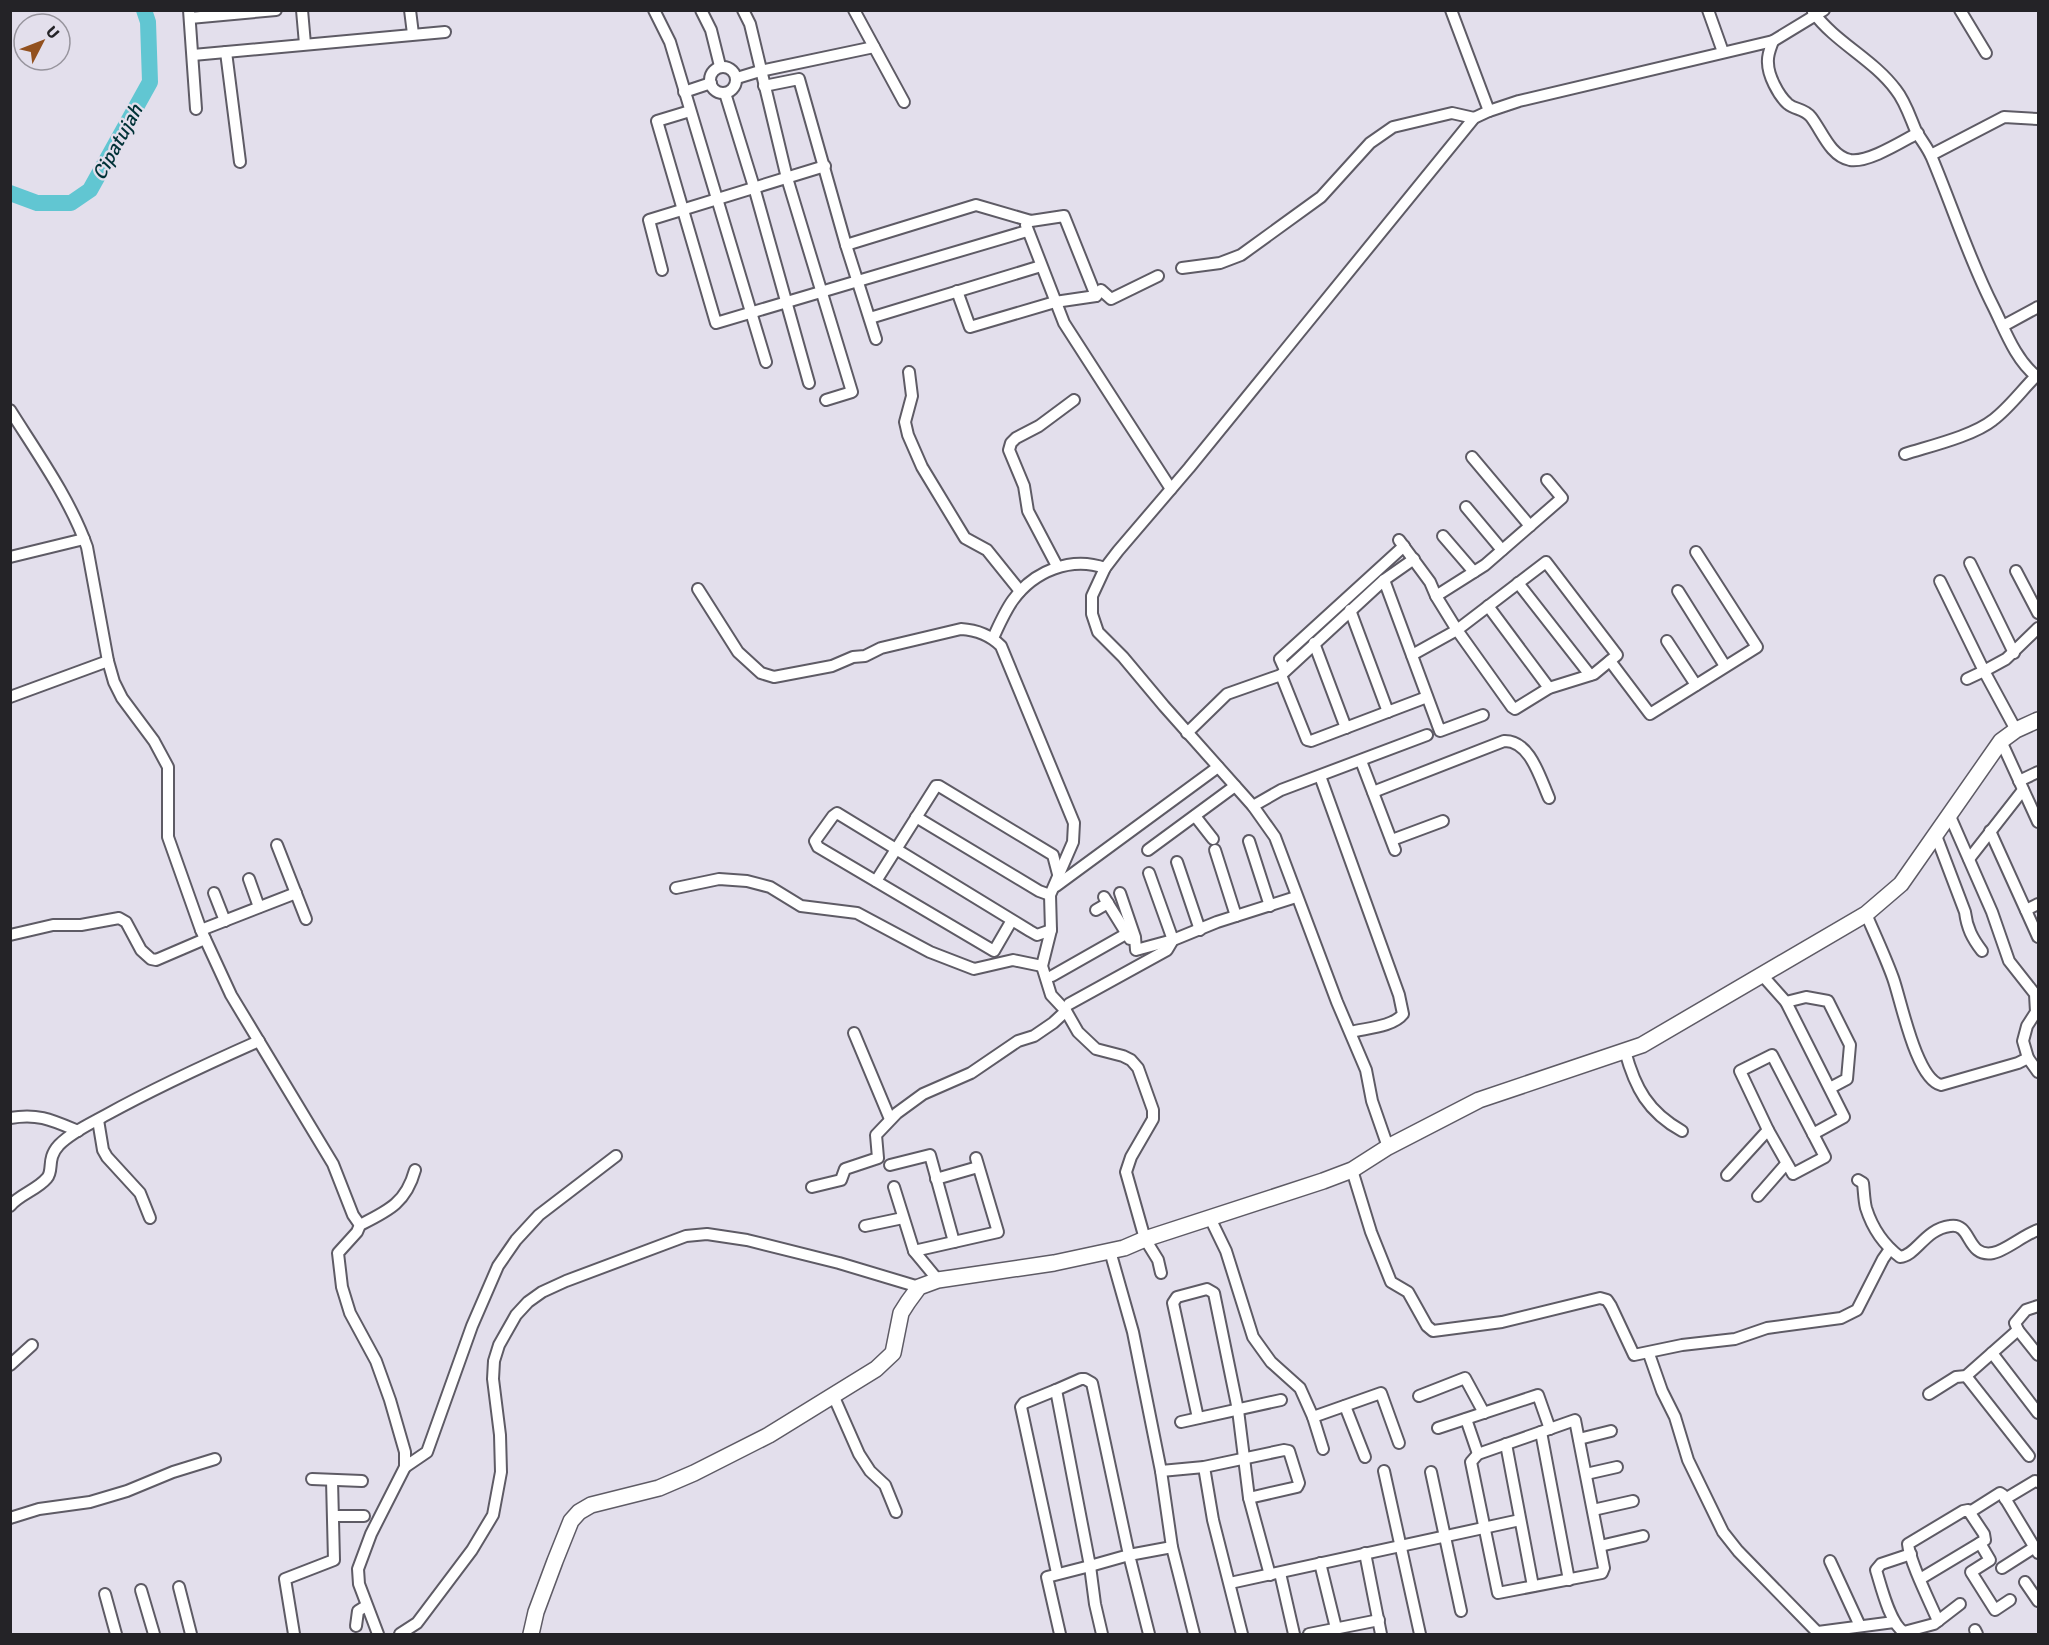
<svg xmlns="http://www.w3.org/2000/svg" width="2049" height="1645" font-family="Signika,sans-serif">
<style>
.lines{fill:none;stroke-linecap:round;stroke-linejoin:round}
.river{stroke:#61c6d2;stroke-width:16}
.street-casing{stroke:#5e5b65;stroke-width:14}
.secondary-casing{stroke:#5e5b65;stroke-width:18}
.street{stroke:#fff;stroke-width:10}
.secondary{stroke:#fff;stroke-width:15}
.labels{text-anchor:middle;stroke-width:4.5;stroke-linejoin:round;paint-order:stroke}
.water-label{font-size:20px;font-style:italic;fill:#003237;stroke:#e3dfec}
</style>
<rect width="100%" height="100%" fill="#e3dfec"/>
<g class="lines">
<polyline class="river" points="10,193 37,203 71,203 90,190 150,82 148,22 144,10"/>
<g class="street-casing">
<g id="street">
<polyline points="189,10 196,109"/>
<polyline points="302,10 305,44"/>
<polyline points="410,10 413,34"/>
<polyline points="654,10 670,42 766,362"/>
<polyline points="701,10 711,30 720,66"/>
<polyline points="743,10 750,24 787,178 852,392 826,400"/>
<polyline points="854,10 904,102"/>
<polyline points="1451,10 1489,111"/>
<polyline points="1708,10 1723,52"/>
<polyline points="1960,10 1986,53"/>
<path d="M1813,12C1836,43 1873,59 1896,90C1905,101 1910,117 1916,131C1921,140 1928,148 1932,158C1953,208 1969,259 1993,306C2005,330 2015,359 2036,376L2038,375"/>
<polyline points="190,18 276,10"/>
<path d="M1773,41C1771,47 1767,55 1768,63C1768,75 1778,95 1788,104C1795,110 1804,108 1811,117C1822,131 1830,156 1850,160C1868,163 1901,142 1918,133"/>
<polyline points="226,52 240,162"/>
<polyline points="193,55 445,32"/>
<circle cx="723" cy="80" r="13"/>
<polyline points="737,78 760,71 874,47"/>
<polyline points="764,86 799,79 846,245 876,339"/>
<polyline points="684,92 711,83"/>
<polyline points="725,93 754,187 809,383"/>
<polyline points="690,111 657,121 716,323 1027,231"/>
<polyline points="1931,155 2004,117 2038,119"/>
<polyline points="1026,225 1064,323 1171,489"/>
<polyline points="846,245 976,205 1031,221 1064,216 1096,296"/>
<polyline points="1182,268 1220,263 1241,255 1321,197 1370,143 1393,127 1452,113 1474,118"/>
<polyline points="662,270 649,220 825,166"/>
<polyline points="957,291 970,327 1055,302 1096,296 1101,290 1111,299 1158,276"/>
<polyline points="870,318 1041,266"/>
<polyline points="2003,326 2038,307"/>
<polyline points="909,372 912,396 905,422 908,435 922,467 965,538 987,550 1020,591"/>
<path d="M10,410C37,453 70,499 87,547L108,661L114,682L122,698L154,741L168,767V837L201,930L231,995L333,1164L353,1215L360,1225"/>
<path d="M1905,454C1930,446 1973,436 1993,420C2009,408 2022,390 2036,376"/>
<polyline points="1472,457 1530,526"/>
<polyline points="1466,507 1502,550"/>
<polyline points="1443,536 1474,572"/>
<polyline points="1399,540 1430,582 1436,596 1485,565 1562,498 1547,480"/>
<polyline points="10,557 84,539"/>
<polyline points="1970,563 2014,653"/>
<polyline points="1057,566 1028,511 1024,486 1009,450 1011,443 1016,438 1039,426 1074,400"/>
<polyline points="2016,571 2038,613"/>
<polyline points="1384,580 1440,731 1483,715"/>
<polyline points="1940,581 1984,671 1967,679"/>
<polyline points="1518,583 1590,675"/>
<path d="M698,589L738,652L761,673L774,677L832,666L853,657L865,656L881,648L961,629C977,630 990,635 1001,646L1074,823L1073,842L1050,895L1051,930L1042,966L1051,995L1066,1011L1078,1032L1096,1049L1123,1056L1131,1060L1138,1068L1153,1110V1119L1131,1157L1126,1172L1145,1239L1158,1260L1161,1273"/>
<polyline points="1678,591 1725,666"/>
<polyline points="1488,606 1549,688"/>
<polyline points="1350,610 1388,712"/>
<path d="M993,638C999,625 1005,611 1013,600C1034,571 1071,556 1105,568"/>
<polyline points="1667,641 1696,685"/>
<polyline points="1314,643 1346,728"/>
<polyline points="1412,655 1457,630 1546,562 1617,655 1594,674 1549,688 1515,709 1512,707 1457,630 1436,596"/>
<polyline points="1610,661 1650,714 1757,647 1696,552"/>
<polyline points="1285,670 1280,659 1404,546"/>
<polyline points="1281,675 1307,740 1311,741 1427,697"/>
<polyline points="10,697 108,661"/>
<polyline points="2016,730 1984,671 2006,659 2038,628"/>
<polyline points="1187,733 1227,694 1281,675 1384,580 1414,559"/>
<polyline points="2001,741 2038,822"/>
<polyline points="1361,761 1395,850"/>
<path d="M1320,776L1399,995L1403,1014C1393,1027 1366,1028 1351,1032"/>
<polyline points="2019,781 2038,772"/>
<path d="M1373,792L1504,741C1530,740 1540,778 1549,798"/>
<polyline points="1253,806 1281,790 1427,735"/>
<polyline points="1949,814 1992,912 2009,961 2035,994 2036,1012 2027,1026 2023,1041 2028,1058 2038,1072"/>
<polyline points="1195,816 1213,839"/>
<polyline points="916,817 1039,891 1050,895"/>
<polyline points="1990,831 2038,937"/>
<path d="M1935,833L1965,912C1967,928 1972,938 1982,951"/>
<polyline points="1392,840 1443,821"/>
<polyline points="1249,841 1270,906"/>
<polyline points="277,845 306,919"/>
<polyline points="1148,850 1235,786"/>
<polyline points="1215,850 1236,916"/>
<polyline points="1969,859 2023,790"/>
<polyline points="1177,862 1200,930"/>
<polyline points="249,879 259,907"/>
<polyline points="876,881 936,786 939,786 1053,855 1059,878"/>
<polyline points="1056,886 1218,767"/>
<polyline points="676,888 719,879 747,881 770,887 801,906 857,913 930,952 974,969 1013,960 1042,966"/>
<polyline points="214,893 225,921"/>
<polyline points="1120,893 1135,937 1136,950 1173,940 1149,873"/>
<polyline points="1104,897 1130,939"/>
<polyline points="1096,910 1108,903"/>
<polyline points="2026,910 2038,904"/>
<path d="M1866,914C1875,935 1885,956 1893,978C1901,1000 1916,1079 1941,1085L2018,1063L2028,1058"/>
<polyline points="1012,920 994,951 818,847 815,841 833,816 837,813 1030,931 1037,935 1051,930"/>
<polyline points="201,930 296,893"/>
<polyline points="10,935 53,925 81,925 119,918 126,922 141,950 151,959 156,960 205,939"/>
<polyline points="1762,975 1786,1002 1844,1117 1813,1134"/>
<polyline points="1052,976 1126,934"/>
<polyline points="1786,1002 1806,997 1828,1001 1850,1045 1847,1079 1830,1088"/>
<polyline points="1069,1004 1167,950 1173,940 1217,922 1296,897"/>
<polyline points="854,1033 890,1119"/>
<path d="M1625,1051C1635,1088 1648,1112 1682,1131"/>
<polygon points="1772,1055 1825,1157 1793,1174 1768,1130 1740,1071"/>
<path d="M10,1118C38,1113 52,1120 78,1131"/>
<polyline points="98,1120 103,1150 107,1157 140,1193 150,1218"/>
<polyline points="1388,1147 1372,1101 1366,1070 1337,1002 1275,837 1253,806 1164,706 1123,657 1098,632 1092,614 1092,596 1105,568 1118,551 1189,468 1474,118 1489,111 1519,101 1773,41 1824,10"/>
<polyline points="890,1165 930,1155 954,1242"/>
<polyline points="1352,1170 1371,1232 1391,1282 1408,1292 1427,1326 1433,1331 1502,1322 1600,1298 1607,1300 1611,1306 1634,1355 1682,1345 1735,1339 1767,1328 1841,1318 1857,1310 1883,1259 1890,1249"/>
<polyline points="1727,1175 1768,1130"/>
<polyline points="936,1179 978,1167"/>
<path d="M1858,1180L1863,1183C1864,1191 1864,1200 1866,1208C1872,1227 1884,1245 1900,1257C1916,1256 1925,1229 1950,1226C1972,1222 1966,1258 1993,1253C2005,1251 2025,1234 2038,1230"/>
<polyline points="812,1187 841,1180 845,1169 878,1158 876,1135 897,1113 923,1094 971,1073 1018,1041 1034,1036 1053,1023 1066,1011"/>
<polyline points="894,1187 914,1251 938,1280"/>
<polyline points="1758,1196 1786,1164"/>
<path d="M10,1206C20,1194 37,1190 47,1178C54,1170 46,1159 59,1145C72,1132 90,1124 106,1115C155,1088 207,1064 259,1041"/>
<polyline points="1210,1218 1226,1251 1253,1337 1271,1362 1300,1388 1313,1417 1323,1449"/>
<polyline points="865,1226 903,1218"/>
<polyline points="914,1251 998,1232 976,1158"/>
<polyline points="1110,1251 1133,1332 1161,1471 1172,1547 1194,1634"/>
<polyline points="2018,1330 2038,1355"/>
<polyline points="1992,1353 2038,1413"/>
<polyline points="1649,1354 1662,1391 1675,1417 1688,1460 1723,1532 1738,1551 1819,1634"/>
<polyline points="10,1365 32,1345"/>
<polyline points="1966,1376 2029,1456"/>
<polygon points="1081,1379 1085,1379 1092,1383 1129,1555 1090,1566 1056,1390"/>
<polyline points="1056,1390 1024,1403 1021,1407 1057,1573"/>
<polyline points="1929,1394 1956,1377 1966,1376 2018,1330 2015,1323 2026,1310 2038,1306"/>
<polyline points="833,1395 859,1454 870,1471 885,1485 896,1512"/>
<polyline points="1419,1396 1465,1378 1484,1413"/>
<polyline points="1345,1406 1365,1457"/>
<polyline points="1313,1417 1381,1393 1399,1443"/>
<polyline points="1198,1418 1173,1303 1177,1297 1207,1289 1214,1293 1238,1410 1249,1498 1270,1575"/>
<polyline points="1466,1419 1478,1454"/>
<polygon points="1575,1420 1604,1568 1602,1573 1498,1593 1471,1462 1478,1454"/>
<polyline points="1181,1422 1281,1400"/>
<polyline points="1438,1428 1538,1395 1550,1429"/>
<polyline points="1541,1432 1569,1580"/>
<polyline points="1579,1439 1611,1431"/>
<polyline points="1506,1444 1533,1586"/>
<polyline points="405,1467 427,1452 472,1326 498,1266 516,1240 539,1215 616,1156"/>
<polyline points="1204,1467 1213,1520 1242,1634"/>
<polyline points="1161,1471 1204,1467 1284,1450 1289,1451 1299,1483 1297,1487 1249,1498"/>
<polyline points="1384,1471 1420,1634"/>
<polyline points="1431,1472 1461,1611"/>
<polyline points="1586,1474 1617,1467"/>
<polyline points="312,1479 362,1481"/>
<polyline points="2005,1499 2035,1481 2038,1482"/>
<polyline points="1593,1510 1633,1501"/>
<polyline points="1970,1512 2000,1493 2003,1495 2038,1553"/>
<polyline points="333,1516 364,1516"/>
<polyline points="10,1518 39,1509 90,1502 127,1491 173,1472 215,1459"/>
<polyline points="1980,1543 1990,1560 1971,1572 1995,1610 2010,1600"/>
<polyline points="1600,1546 1643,1536"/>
<polyline points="1365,1553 1381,1634"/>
<path d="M1911,1554L1881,1564L1876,1570C1881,1586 1890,1624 1904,1632L1934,1624L1960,1604"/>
<polyline points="1830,1561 1860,1626"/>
<polyline points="1320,1563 1336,1628"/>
<polyline points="2002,1568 2035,1547"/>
<polyline points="1280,1573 1294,1634"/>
<path d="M1920,1579L1985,1540L1984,1534L1968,1510L1963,1511L1908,1544C1910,1563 1930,1602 1938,1621"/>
<polyline points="2025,1582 2038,1601"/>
<polyline points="1230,1583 1520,1520"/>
<polyline points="179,1587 191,1634"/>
<polyline points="141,1590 154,1634"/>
<polyline points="105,1594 116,1634"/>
<polyline points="356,1626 358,1611 366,1606"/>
<polyline points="1975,1630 1977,1634"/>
<polyline points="1818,1632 1894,1622"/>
<polyline points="294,1634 285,1579 334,1560 332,1480"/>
<path d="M378,1634L359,1584L358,1569L371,1534L405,1467V1452L390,1400L376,1361L350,1313L342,1287L338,1253L357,1232L360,1225C388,1211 406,1203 415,1170"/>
<polyline points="400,1634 417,1623 472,1550 493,1515 501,1472 500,1435 493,1379 494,1361 499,1345 516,1315 528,1302 542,1292 566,1281 686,1236 707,1234 747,1240 839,1263 919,1287"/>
<polyline points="1060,1634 1047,1577 1090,1566 1095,1604 1102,1634"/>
<polyline points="1149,1634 1129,1555 1172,1547"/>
<polyline points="1309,1634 1379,1620"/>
</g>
</g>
<g class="secondary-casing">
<polyline id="secondary" points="531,1634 536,1612 555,1561 571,1521 579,1512 591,1505 659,1488 694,1473 769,1435 876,1369 893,1353 901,1313 908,1302 919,1287 938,1280 1054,1263 1124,1248 1145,1239 1323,1181 1352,1170 1388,1147 1479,1100 1642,1045 1866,914 1901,884 2001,741 2016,730 2038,720"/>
</g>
<use href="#street" class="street"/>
<use href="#secondary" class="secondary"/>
</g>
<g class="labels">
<g class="water-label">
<text transform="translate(117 142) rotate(-61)" y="7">Cipatujah</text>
</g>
</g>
<rect width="2049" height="1645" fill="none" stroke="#242327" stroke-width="24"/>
<g transform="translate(42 42) rotate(48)"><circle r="28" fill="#e3dfec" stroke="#97949d" stroke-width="1.5"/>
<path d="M0-4.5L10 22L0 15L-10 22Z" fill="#92501e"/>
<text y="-9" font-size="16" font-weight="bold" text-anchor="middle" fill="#242327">U</text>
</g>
</svg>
